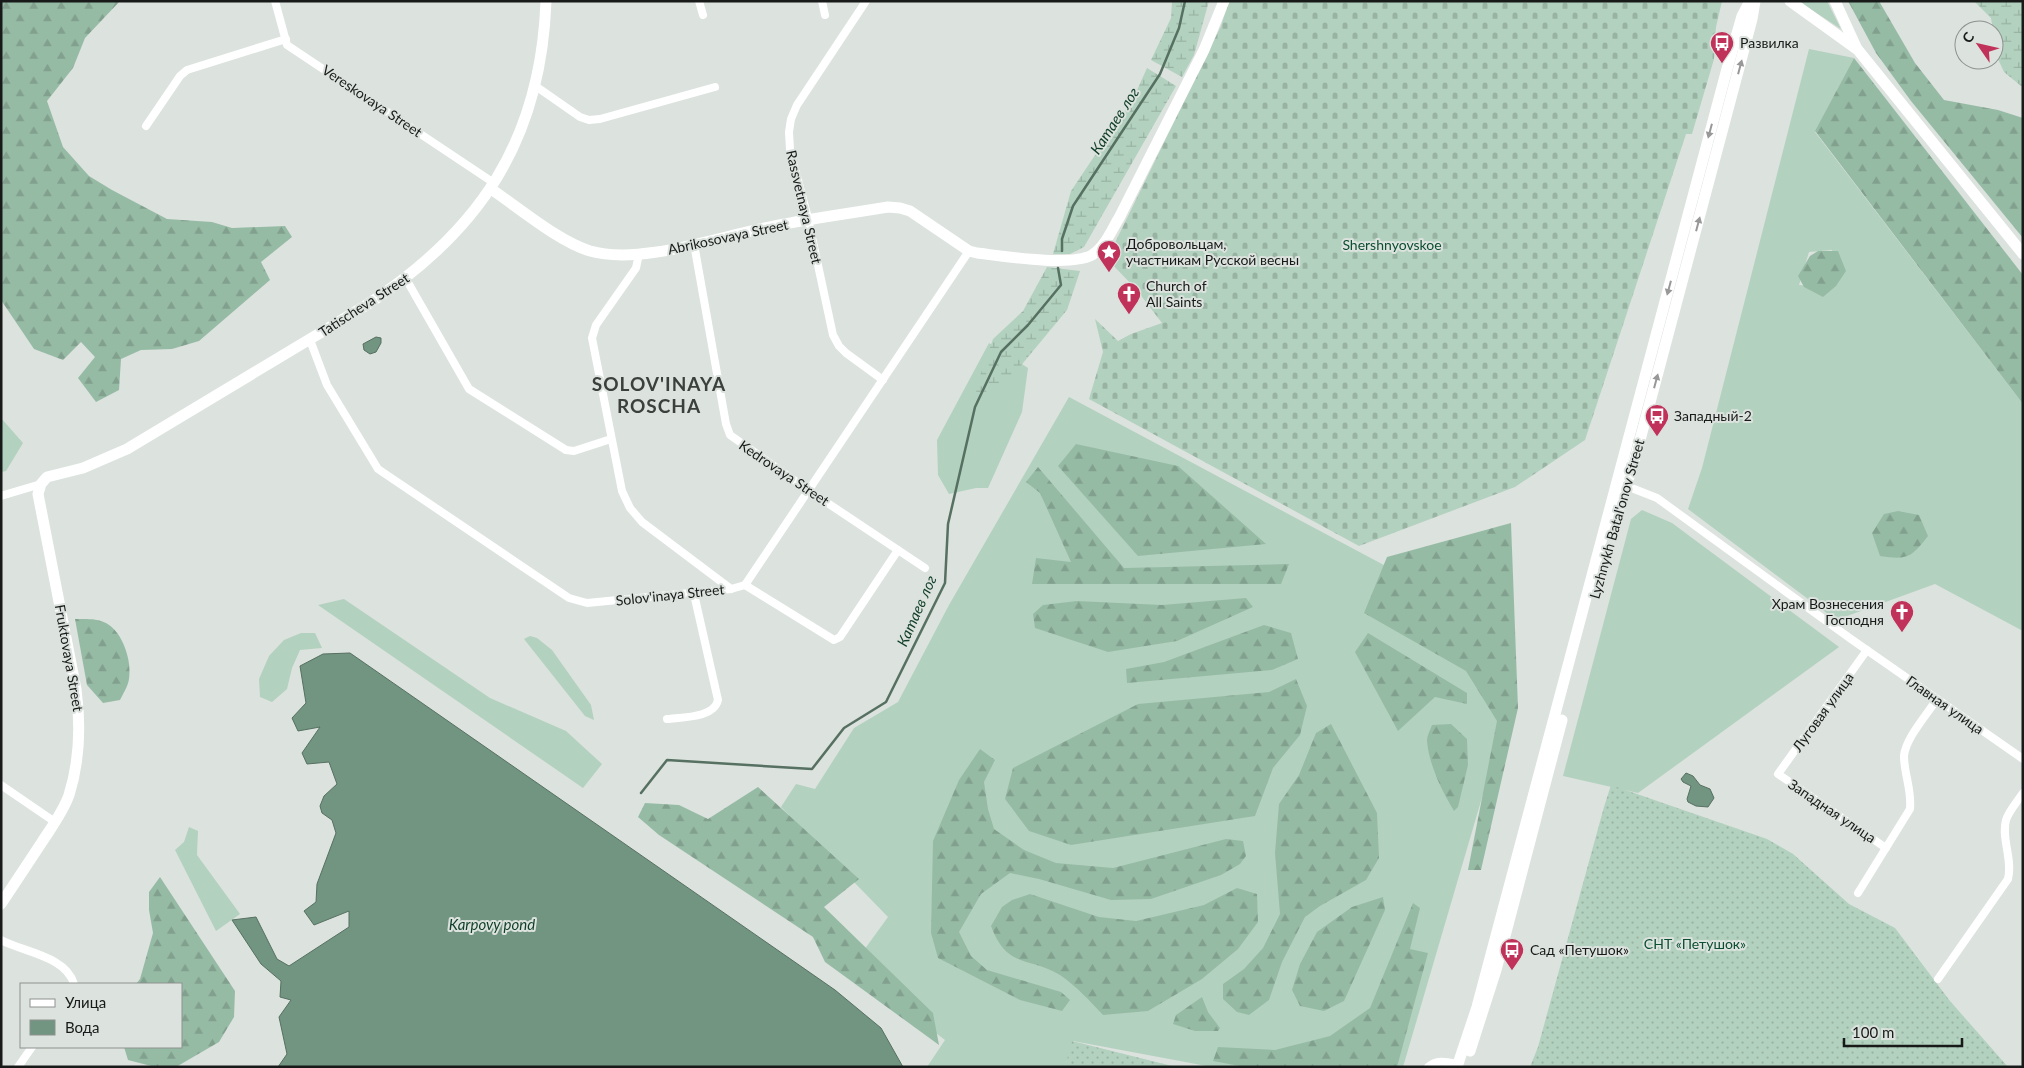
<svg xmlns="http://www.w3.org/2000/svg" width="2024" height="1068" font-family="Lato,sans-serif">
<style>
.grass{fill:#b3d1bf;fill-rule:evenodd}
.forest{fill:url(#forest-firs)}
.wetland{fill:url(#wetland-marsh)}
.cemetery{fill:url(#cemetery-stones)}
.garden{fill:url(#garden-dots)}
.water{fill:#719580;stroke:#567061}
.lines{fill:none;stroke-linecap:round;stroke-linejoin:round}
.stream{stroke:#567061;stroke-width:2.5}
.street{stroke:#fff;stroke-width:8}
.secondary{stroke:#fff;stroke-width:11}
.oneway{fill:#979897}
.labels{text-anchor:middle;stroke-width:4;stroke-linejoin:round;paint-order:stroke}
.poi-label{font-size:14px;fill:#171a18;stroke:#dce2de;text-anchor:start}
.street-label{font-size:14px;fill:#171a18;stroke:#dce2de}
.park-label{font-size:14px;fill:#0b4e31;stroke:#dce2de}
.water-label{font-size:15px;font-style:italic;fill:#0f3e28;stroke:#dce2de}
.district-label{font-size:19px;font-weight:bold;letter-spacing:1px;fill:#3b403d;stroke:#dce2de}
</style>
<defs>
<pattern id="forest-firs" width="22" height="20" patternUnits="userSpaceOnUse" patternTransform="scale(1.25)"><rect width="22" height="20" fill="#96bba5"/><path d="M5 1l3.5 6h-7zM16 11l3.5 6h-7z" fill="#81a08d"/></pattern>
<pattern id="wetland-marsh" width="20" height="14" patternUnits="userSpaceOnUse" patternTransform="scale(1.25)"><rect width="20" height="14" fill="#b3d1bf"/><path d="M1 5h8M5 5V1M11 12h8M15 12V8" fill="none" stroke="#99b3a3"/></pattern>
<pattern id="cemetery-stones" width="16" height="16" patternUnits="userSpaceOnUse" patternTransform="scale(1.25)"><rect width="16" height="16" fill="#b3d1bf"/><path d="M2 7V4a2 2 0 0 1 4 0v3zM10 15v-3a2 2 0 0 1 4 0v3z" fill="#99b3a3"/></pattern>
<pattern id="garden-dots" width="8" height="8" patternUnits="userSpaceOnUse" patternTransform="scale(1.25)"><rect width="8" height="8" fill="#b3d1bf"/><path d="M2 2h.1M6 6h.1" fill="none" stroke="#99b3a3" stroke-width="1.8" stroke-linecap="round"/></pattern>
</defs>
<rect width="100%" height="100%" fill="#dce2de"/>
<g class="grass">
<polygon points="1798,1 1827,1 1841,29"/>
<path d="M1809,49L1854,58L1815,132L2023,404V631L1935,584L1836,620L1688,509L1702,468ZM1832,250L1839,274L1827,287L1799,285L1809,252Z"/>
<polygon points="989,343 1028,368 1022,412 988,488 976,488 949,494 938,475 937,440"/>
<polygon points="1069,397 1485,619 1510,702 1403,1067 1212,1067 1073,1041 1065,1067 927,1067 945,1040 851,968 888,917 781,807 796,784 815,789 854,728 898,702 949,605"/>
<polygon points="1,418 23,443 6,471 1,472"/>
<polygon points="1642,510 1672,523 1839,647 1638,793 1563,776 1631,519"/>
<polygon points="344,599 490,698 566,731 602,764 583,788 318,605"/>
<polygon points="301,633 315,633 322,648 300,650 292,668 287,689 272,702 260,697 259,679 269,656 284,640"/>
<polygon points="530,636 537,638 552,650 591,705 594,720 585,716 524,639"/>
<polygon points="189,827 198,831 197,855 240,914 216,931 175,850 184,842"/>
</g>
<g class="forest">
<polygon points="1,1 120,1 85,38 73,68 47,101 63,147 89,176 112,190 167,219 212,222 232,228 285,226 292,237 261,262 270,280 199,341 172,349 141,350 121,359 119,390 96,402 78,378 95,357 81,342 63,360 34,349 1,300"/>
<polygon points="1848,1 1879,1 1915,63 1944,100 1998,110 2023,118 2023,238 1911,101 1876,53"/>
<polygon points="1854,58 2023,275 2023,404 1815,131"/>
<polygon points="1818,251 1838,251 1846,271 1836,286 1823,297 1804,287 1798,276 1810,256"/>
<polygon points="1076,444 1178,466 1266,544 1138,556 1058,466"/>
<polygon points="1038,467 1124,568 1289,564 1281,584 1032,584 1036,558 1071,562 1040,493 1026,482"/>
<path d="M1898,511L1919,515L1928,536C1911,558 1907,560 1880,556L1872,533L1884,514Z"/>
<polygon points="1511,523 1518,708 1481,870 1468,870 1497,721 1466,671 1364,613 1387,557"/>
<polygon points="1246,598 1253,607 1177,641 1108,652 1035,628 1033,614 1043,605 1077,601 1162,605"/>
<path d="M75,619C85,619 97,618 106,623C123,632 132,661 129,679C128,686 123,694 120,700L103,703L87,685Z"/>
<polygon points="1264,625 1291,633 1298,659 1272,670 1127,683 1126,669 1164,662"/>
<polygon points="1368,633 1467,693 1467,704 1435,697 1398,731 1355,652"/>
<polygon points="1296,679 1307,706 1300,735 1273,768 1255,816 1071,845 1029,831 1005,799 1013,768 1138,704 1269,692"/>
<polygon points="1331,724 1377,813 1379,858 1366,880 1320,906 1305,917 1282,962 1269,1000 1249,1015 1237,1012 1223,999 1223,984 1244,969 1263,948 1280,914 1275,853 1279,804 1299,775 1316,733"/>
<path d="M1451,724L1467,739L1468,765L1458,807L1454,811C1442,791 1429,765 1427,741C1427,736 1430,730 1432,725Z"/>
<polygon points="980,749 995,760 984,782 988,809 994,829 1024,850 1056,863 1113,868 1226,839 1243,841 1246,856 1240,864 1221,875 1151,899 1111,900 1039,879 1010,873 981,894 959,932 971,956 987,970 1061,992 1070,1000 1062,1011 1020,1000 938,958 931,933 933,841 959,780"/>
<polygon points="758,787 859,879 824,907 933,1013 939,1045 825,962 813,937 659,835 638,817 645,803 679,805 708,819"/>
<polygon points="160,877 235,991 234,1017 219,1042 176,1067 155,1067 128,1060 124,1047 181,1047 181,984 136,984 140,979 153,933 149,910 149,892"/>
<path d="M1237,888L1257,894L1258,922L1238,949L1202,979L1148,1011L1103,1015C1090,1001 1076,986 1060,975C1028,956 1007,969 991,926L1002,907L1012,900L1030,894L1099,917L1136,921L1204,905Z"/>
<polygon points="1383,897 1385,910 1344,1001 1324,1011 1300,1006 1292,990 1300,964 1317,932 1352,907"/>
<polygon points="1413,903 1420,908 1410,949 1428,953 1397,1067 1245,1067 1213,1061 1218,1047 1275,1050 1330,1036 1370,1008"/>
<polygon points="1202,997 1208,1012 1220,1028 1218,1031 1195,1031 1173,1024 1176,1015"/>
</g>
<g class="wetland">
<polygon points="1172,1 1209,1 1194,55 1182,77 1151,60 1171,18"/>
<polygon points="1974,1 2023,1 2023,86 2021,86 2004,72 1998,59 1991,18"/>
<polygon points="1147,68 1176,86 1084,247 1070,254 1053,254 1071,191 1134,97"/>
<polygon points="1047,267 1080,271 1067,310 1013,375 993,391 972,399 993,339 1023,311"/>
</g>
<polygon class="cemetery" points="1229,1 1722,1 1716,27 1714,59 1692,134 1686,134 1585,440 1515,487 1359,546 1089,399 1103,352 1095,319 1118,341 1131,334 1162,323 1136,289 1107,259 1221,26"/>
<g class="garden">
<polygon points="1611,785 1767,839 1793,854 1849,904 1895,928 1950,1001 2008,1067 1530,1067 1538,1047 1604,807"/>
<polygon points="1072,1041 1176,1067 1065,1067"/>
</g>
<g class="water">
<polygon points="376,337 381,338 381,343 376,352 370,354 364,350 363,344"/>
<polygon points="350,653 835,990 881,1028 903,1067 278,1067 287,1054 279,1017 291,1000 280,997 281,981 261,964 232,920 256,917 277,959 289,966 349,927 349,911 314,925 304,911 316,902 317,884 336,833 332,820 322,813 320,806 324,796 337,784 329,762 307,764 302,753 320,727 298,731 292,718 306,703 300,666 323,654"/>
<polygon points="1686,773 1693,776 1700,785 1710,789 1714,798 1708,807 1696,806 1688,802 1687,799 1691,786 1683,782 1681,779"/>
</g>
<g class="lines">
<g class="stream">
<polyline points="1062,251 1062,239 1073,206 1160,74 1179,28 1185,1"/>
<polyline points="641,793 667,760 812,769 844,728 886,702 945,583 948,524 975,407 1001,352 1028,325 1061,285 1058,268"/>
</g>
<g class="street">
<polyline points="275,1 287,45 494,183"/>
<polyline points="699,1 703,15"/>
<polyline points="822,1 825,15"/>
<polyline points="866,1 797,105 791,119 789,132 790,150 807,214 833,335 839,346 846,353 883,380"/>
<polyline points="534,85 580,117 589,120 600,119 715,87"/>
<polyline points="146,126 180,76 187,70 286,39"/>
<polyline points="694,244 726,424 730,435 808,490 925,568"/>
<polyline points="639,254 636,268 596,325 592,338 622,491 630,508 642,522 731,589"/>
<polyline points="406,279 469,389 566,450 574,451 611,439"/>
<polyline points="310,340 327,385 378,469 569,598 587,603 731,589 745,585 969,251"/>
<polyline points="1624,485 1657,498 1851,639 2023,759"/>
<polyline points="1,496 41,484"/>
<polyline points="745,585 834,640 840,637 898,550"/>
<polyline points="1867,650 1778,774 1886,848"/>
<path d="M667,719C683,717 714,718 718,700L694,594"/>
<polyline points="1,785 55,822"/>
<path d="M1858,893L1910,809C1912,790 1904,774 1904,756C1905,739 1928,713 1937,699"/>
<path d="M1,940C23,952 66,956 74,984"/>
<path d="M1938,979L2008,879C2013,859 2001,839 2006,820C2009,811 2017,802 2023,793"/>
<polyline points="18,1067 32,1047"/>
<path d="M1428,1067C1437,1059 1447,1062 1458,1064"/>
</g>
<g class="secondary">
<polyline points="1790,1 1858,50 2023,254"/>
<polyline points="1835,1 1857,49"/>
<path d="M491,189C519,208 558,241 590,251C639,265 715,238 765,228C806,219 847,214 888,207L900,208L910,211L969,251L977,253C1003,256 1070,267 1092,255C1105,247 1111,231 1119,218L1204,50L1224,1"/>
<polyline points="1614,523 1636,455 1752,19 1755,1"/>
<path d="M1,904C15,883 28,863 42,842C51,828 63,812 69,795C80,760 81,726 76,689L38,494L41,484L47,477L83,468L127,449L365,306C480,232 541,140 546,1"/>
<polyline points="1470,1051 1496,970 1562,720"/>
<polyline points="1457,1067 1477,1007 1728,65 1742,16 1750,1"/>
</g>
</g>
<defs><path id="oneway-solid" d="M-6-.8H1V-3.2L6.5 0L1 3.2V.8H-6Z" transform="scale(1.25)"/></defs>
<g class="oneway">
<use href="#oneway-solid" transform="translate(1740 67) rotate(-75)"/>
<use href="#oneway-solid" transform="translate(1710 131) rotate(105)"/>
<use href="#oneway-solid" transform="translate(1698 224) rotate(-75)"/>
<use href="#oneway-solid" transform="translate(1669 288) rotate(105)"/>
<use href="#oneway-solid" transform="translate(1656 381) rotate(-75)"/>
</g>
<defs>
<g id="bus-pin" transform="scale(1.25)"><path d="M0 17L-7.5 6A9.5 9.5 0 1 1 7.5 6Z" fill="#c1325b" stroke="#dce2de"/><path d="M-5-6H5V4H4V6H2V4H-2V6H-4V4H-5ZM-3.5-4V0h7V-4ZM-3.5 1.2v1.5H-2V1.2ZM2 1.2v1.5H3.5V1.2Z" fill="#fff"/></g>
<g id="sight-pin" transform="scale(1.25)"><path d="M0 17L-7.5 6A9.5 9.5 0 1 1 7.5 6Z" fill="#c1325b" stroke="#dce2de"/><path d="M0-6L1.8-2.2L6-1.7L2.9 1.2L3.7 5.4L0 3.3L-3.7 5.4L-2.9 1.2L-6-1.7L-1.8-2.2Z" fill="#fff"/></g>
<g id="church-pin" transform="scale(1.25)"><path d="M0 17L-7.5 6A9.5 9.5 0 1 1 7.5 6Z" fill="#c1325b" stroke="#dce2de"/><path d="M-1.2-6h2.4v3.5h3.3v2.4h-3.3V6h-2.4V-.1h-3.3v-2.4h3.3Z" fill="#fff"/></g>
</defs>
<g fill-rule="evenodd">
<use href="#bus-pin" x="1722" y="43"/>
<use href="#sight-pin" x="1109" y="252"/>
<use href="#church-pin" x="1129" y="294"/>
<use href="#bus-pin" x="1657" y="416"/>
<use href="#church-pin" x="1902" y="612"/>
<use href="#bus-pin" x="1512" y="950"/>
</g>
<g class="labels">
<g class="poi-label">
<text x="1740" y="48">Развилка</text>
<text x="1126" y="249">Добровольцам,<tspan x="1126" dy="16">участникам Русской весны</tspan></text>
<text x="1146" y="291">Church of<tspan x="1146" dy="16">All Saints</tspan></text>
<text x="1674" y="421">Западный-2</text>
<text x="1884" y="609" text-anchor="end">Храм Вознесения<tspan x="1884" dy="16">Господня</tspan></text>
<text x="1530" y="955">Сад «Петушок»</text>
</g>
<g class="street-label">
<text transform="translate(372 101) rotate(34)" y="5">Vereskovaya Street</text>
<text transform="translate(804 207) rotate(77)" y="5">Rassvetnaya Street</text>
<text transform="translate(728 237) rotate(-12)" y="5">Abrikosovaya Street</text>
<text transform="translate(364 305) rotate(-33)" y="5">Tatischeva Street</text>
<text transform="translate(784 473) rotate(34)" y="5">Kedrovaya Street</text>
<text transform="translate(1617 519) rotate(-74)" y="5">Lyzhnykh Batal'onov Street</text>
<text transform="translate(670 595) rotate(-6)" y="5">Solov'inaya Street</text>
<text transform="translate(69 658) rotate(80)" y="5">Fruktovaya Street</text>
<text transform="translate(1945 705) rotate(35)" y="5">Главная улица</text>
<text transform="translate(1823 712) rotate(-54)" y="5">Луговая улица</text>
<text transform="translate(1832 811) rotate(34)" y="5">Западная улица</text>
</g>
<g class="park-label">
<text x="1392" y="250">Shershnyovskoe</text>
<text x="1695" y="949">СНТ «Петушок»</text>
</g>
<g class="water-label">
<text transform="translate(1115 121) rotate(-57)" y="5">Катаев лог</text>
<text transform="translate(917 611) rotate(-66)" y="5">Катаев лог</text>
<text x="492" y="930">Karpovy pond</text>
</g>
<g class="district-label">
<text x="659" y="391">SOLOV'INAYA<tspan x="659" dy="22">ROSCHA</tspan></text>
</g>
</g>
<rect width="2024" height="1068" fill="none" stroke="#171a18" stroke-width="5"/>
<rect x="20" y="983" width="162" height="65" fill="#dce2de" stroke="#8d928f"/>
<rect x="30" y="999" width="25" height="8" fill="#ffffff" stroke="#8d928f"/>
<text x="65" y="1008" font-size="15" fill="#171a18">Улица</text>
<rect x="30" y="1020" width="25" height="15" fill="#719580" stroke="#8d928f"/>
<text x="65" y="1033" font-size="15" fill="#171a18">Вода</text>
<g transform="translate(1979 45) rotate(304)"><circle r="24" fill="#dce2de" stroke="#8d928f"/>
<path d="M0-4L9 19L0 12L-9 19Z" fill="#c1325b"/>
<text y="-8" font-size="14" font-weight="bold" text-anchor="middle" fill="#171a18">С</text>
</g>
<path d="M1844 1038v8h118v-8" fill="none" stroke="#171a18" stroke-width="2.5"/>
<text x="1852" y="1038" font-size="15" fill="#171a18" stroke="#dce2de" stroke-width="4" paint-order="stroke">100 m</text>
</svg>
